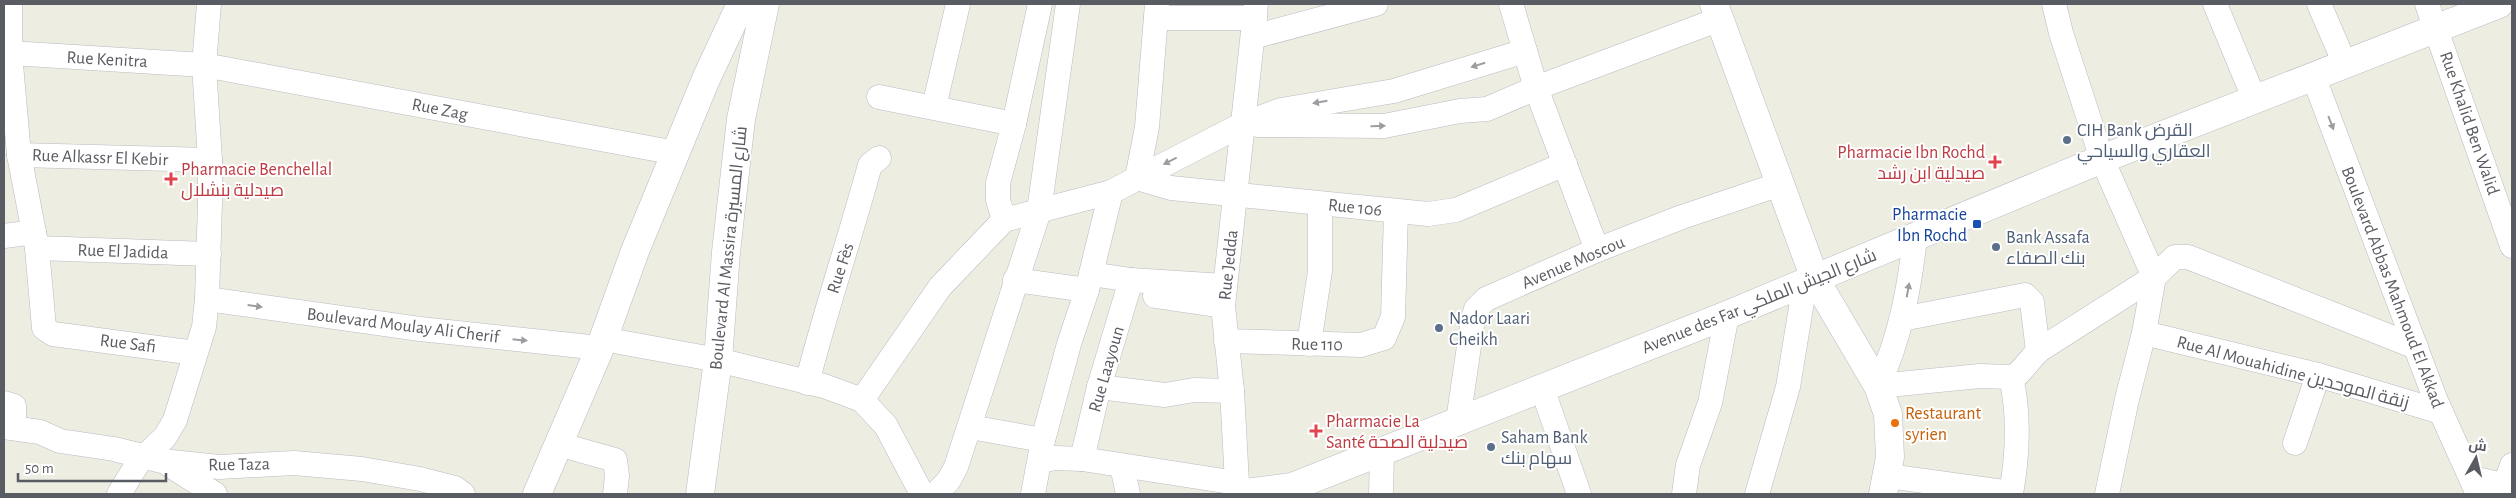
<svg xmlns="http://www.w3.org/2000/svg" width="2516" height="498" font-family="'Alegreya Sans',Cairo,sans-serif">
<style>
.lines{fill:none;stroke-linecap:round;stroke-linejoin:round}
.minor-casing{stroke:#babac1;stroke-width:25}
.tertiary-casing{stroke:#babac1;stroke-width:29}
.secondary-casing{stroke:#bbbcc3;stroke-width:29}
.minor{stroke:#fff;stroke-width:24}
.tertiary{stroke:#fff;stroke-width:28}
.secondary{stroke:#fff;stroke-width:28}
.oneway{fill:#9c9da1}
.service-dot{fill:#5c6f8a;stroke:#fff;stroke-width:2}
.health-dot{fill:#e0444e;stroke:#fff;stroke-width:2}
.transit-dot{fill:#1a4fb4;stroke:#fff;stroke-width:2}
.food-dot{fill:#e8710a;stroke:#fff;stroke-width:2}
.labels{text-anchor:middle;stroke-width:4;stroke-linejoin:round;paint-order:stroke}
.street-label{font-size:18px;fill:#5a5c63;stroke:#fff}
.service-label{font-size:18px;fill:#4e5e75;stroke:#fff;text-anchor:start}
.health-label{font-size:18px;fill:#be3a42;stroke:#fff;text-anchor:start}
.transit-label{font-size:18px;fill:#164399;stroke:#fff;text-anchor:end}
.food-label{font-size:18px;fill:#c56008;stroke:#fff;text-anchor:start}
</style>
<rect width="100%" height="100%" fill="#edede2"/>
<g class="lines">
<g class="minor-casing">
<g id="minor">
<polyline points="10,4 10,53 19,155 37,248 44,328 53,334 195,353"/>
<polyline points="1511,4 1536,88 1597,250"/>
<polyline points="2054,4 2061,33 2102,159 2154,277 2144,333 2127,399 2107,494"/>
<polyline points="2215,4 2254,98"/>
<polyline points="2319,4 2345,64"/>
<polyline points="2427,4 2512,246"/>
<polyline points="1156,18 1255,18"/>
<polyline points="1253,37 1376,4"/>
<polyline points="10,53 204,65 676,153"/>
<polyline points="2314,78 2436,401 2478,494"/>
<polyline points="879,97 1014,124"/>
<polyline points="934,107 958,4"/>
<polyline points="1258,125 1384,126 1460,111 1487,109 1536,88 1720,19"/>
<polyline points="19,155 210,160"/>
<polyline points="1137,178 1171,188 1428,214 1456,210 1565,164"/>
<polyline points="1137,178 1147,127 1157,4"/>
<polyline points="1004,220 998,200 998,183 1014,124 1040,4"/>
<polyline points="4,236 34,232"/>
<polyline points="37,248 209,254"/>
<polyline points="1091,274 1131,280 1224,286"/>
<polyline points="1015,280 1087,290"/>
<polyline points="1155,296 1223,306"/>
<polyline points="207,299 420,329 600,348"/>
<polyline points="1902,319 2025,295 2032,302 2038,351"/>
<polyline points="2144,333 2318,375 2441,412"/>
<polyline points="603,339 718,360 824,386 862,400 886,426 922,494"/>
<polyline points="1226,341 1361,345 1384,338 1393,317 1396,212"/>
<polyline points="1309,344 1320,271 1320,204"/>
<path d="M2011,377C2020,416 2018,454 2011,494"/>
<path d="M807,383C826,309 850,238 870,165L879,158"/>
<polyline points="1878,386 1980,376 2011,377 2018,374 2038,351 2154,277 2175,257 2188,257 2416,347"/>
<path d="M1878,386C1900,338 1909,291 1915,238"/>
<polyline points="1099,387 1165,395 1194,390 1232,391"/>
<polyline points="1542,388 1579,494"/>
<polyline points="862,400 940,287 1004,220 1111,192 1241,125 1281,110 1394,91 1525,51"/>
<polyline points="4,403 14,406 14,427"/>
<polyline points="1458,421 1473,319 1476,309 1486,299 1597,250 1682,217 1780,184"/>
<polyline points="4,427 40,432 60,441 114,449 162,461 219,467 294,463 362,469 420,479 455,488 463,494"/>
<polyline points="970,427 1043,440"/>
<polyline points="2295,443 2318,375"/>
<polyline points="558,444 615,460 617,476 615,494"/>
<polyline points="1082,459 1099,387 1131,280"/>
<polyline points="1040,461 1055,458 1082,459 1237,483"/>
<polyline points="168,464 215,494"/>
<polyline points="1122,466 1128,494"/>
<polyline points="1888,476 2011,493"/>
<polyline points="2472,478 2512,487"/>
<polyline points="2505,485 2512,465"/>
<polyline points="1242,492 1237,483 1232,391 1223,306 1256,4"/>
<polyline points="119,494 138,463 165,437 175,420 204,327 207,299 210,202 210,160 204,65 209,4"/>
<polyline points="936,494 949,480 956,467 1039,211 1068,4"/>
<polyline points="1033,494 1043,440 1069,344 1087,290 1111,192"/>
<polyline points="1381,494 1382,451"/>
<polyline points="1684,494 1688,465 1710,403 1727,315"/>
<polyline points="1757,494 1788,387 1805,283"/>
</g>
</g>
<g class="tertiary-casing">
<g id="tertiary">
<polyline points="1714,4 1815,279 1878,386 1888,414 1890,457 1883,494"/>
<polyline points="537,494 600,348 635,251 706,79 741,4"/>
</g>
</g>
<g class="secondary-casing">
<g id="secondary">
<polyline points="700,494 718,360 726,252 741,119 765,4"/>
<polyline points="1238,494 1292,487 1727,315 2102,159 2499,4"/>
</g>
</g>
<use href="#minor" class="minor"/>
<use href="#tertiary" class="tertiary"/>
<use href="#secondary" class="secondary"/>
</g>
<defs><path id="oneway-solid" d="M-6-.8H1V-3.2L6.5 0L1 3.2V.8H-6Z" transform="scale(1.25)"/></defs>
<g class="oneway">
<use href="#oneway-solid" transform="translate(1478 65) rotate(163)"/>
<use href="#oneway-solid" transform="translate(1320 102) rotate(170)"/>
<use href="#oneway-solid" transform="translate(2331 123) rotate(69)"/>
<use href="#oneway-solid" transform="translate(1378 126) rotate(-1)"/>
<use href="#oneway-solid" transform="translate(1170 161) rotate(153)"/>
<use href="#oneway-solid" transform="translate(1908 290) rotate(-80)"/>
<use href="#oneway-solid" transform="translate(255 306) rotate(8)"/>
<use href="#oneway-solid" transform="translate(520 340) rotate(6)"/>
</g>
<g class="service-dot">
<circle cx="2067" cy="140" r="5"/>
<circle cx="1996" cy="247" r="5"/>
<circle cx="1439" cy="328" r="5"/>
<circle cx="1491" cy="447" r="5"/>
</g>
<g class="health-dot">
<path d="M1992.5 154.5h5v5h5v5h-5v5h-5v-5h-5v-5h5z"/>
<path d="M168.5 171.5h5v5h5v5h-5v5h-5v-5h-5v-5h5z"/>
<path d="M1313.5 423.5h5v5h5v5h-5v5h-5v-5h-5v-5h5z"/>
</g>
<rect class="transit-dot" x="1972" y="219" width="10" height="10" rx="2.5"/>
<circle class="food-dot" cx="1895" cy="423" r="5"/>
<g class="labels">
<g class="street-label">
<text transform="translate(107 59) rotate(3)" y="6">Rue Kenitra</text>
<text transform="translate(440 109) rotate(11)" y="6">Rue Zag</text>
<text transform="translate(2470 123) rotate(71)" y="6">Rue Khalid Ben Walid</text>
<text transform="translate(100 157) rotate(2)" y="6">Rue Alkassr El Kebir</text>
<text transform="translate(1355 207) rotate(6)" y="6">Rue 106</text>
<text transform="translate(728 248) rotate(-84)" y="6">Boulevard Al Massira شارع المسيرة</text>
<text transform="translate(123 251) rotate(2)" y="6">Rue El Jadida</text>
<text transform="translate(1573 262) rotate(-23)" y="6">Avenue Moscou</text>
<text transform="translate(1228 265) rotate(-84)" y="6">Rue Jedda</text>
<text transform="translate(840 268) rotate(-72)" y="6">Rue Fès</text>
<text transform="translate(2393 287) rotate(69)" y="6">Boulevard Abbas Mahmoud El Akkad</text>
<text transform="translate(1759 301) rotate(-22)" y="6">Avenue des Far شارع الجيش الملكي</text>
<text transform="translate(403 325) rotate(7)" y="6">Boulevard Moulay Ali Cherif</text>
<text transform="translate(128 343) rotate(7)" y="6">Rue Safi</text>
<text transform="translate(1317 344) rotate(1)" y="6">Rue 110</text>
<text transform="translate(1106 369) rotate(-74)" y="6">Rue Laayoun</text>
<text transform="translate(2293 372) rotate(15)" y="6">Rue Al Mouahidine زنقة الموحدين</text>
<text transform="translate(239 464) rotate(-1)" y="6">Rue Taza</text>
</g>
<g class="service-label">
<text x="2077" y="136">CIH Bank القرض<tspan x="2077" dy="21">العقاري والسياحي</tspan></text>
<text x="2006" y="243">Bank Assafa<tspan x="2006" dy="21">بنك الصفاء</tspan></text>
<text x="1449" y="324">Nador Laari<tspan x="1449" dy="21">Cheikh</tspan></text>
<text x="1501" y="443">Saham Bank<tspan x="1501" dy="21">سهام بنك</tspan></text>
</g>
<g class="health-label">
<text x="1985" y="158" text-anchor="end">Pharmacie Ibn Rochd<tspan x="1985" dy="21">صيدلية ابن رشد</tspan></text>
<text x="181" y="175">Pharmacie Benchellal<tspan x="181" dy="21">صيدلية بنشلال</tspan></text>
<text x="1326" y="427">Pharmacie La<tspan x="1326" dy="21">Santé صيدلية الصحة</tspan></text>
</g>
<g class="transit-label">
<text x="1967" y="220">Pharmacie<tspan x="1967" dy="21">Ibn Rochd</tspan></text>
</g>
<g class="food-label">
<text x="1905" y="419">Restaurant<tspan x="1905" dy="21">syrien</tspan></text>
</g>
</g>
<rect width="2516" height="498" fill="none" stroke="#5a5c63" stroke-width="10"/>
<g transform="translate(2476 458) rotate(8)" stroke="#ffffff" stroke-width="4" paint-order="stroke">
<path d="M0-4L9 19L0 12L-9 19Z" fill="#5a5c63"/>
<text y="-8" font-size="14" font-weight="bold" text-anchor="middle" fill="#5a5c63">ش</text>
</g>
<path d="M18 473v8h148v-8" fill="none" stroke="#5a5c63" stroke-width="2.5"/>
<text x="25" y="473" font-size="15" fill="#5a5c63" stroke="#ffffff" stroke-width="4" paint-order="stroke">50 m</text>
</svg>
